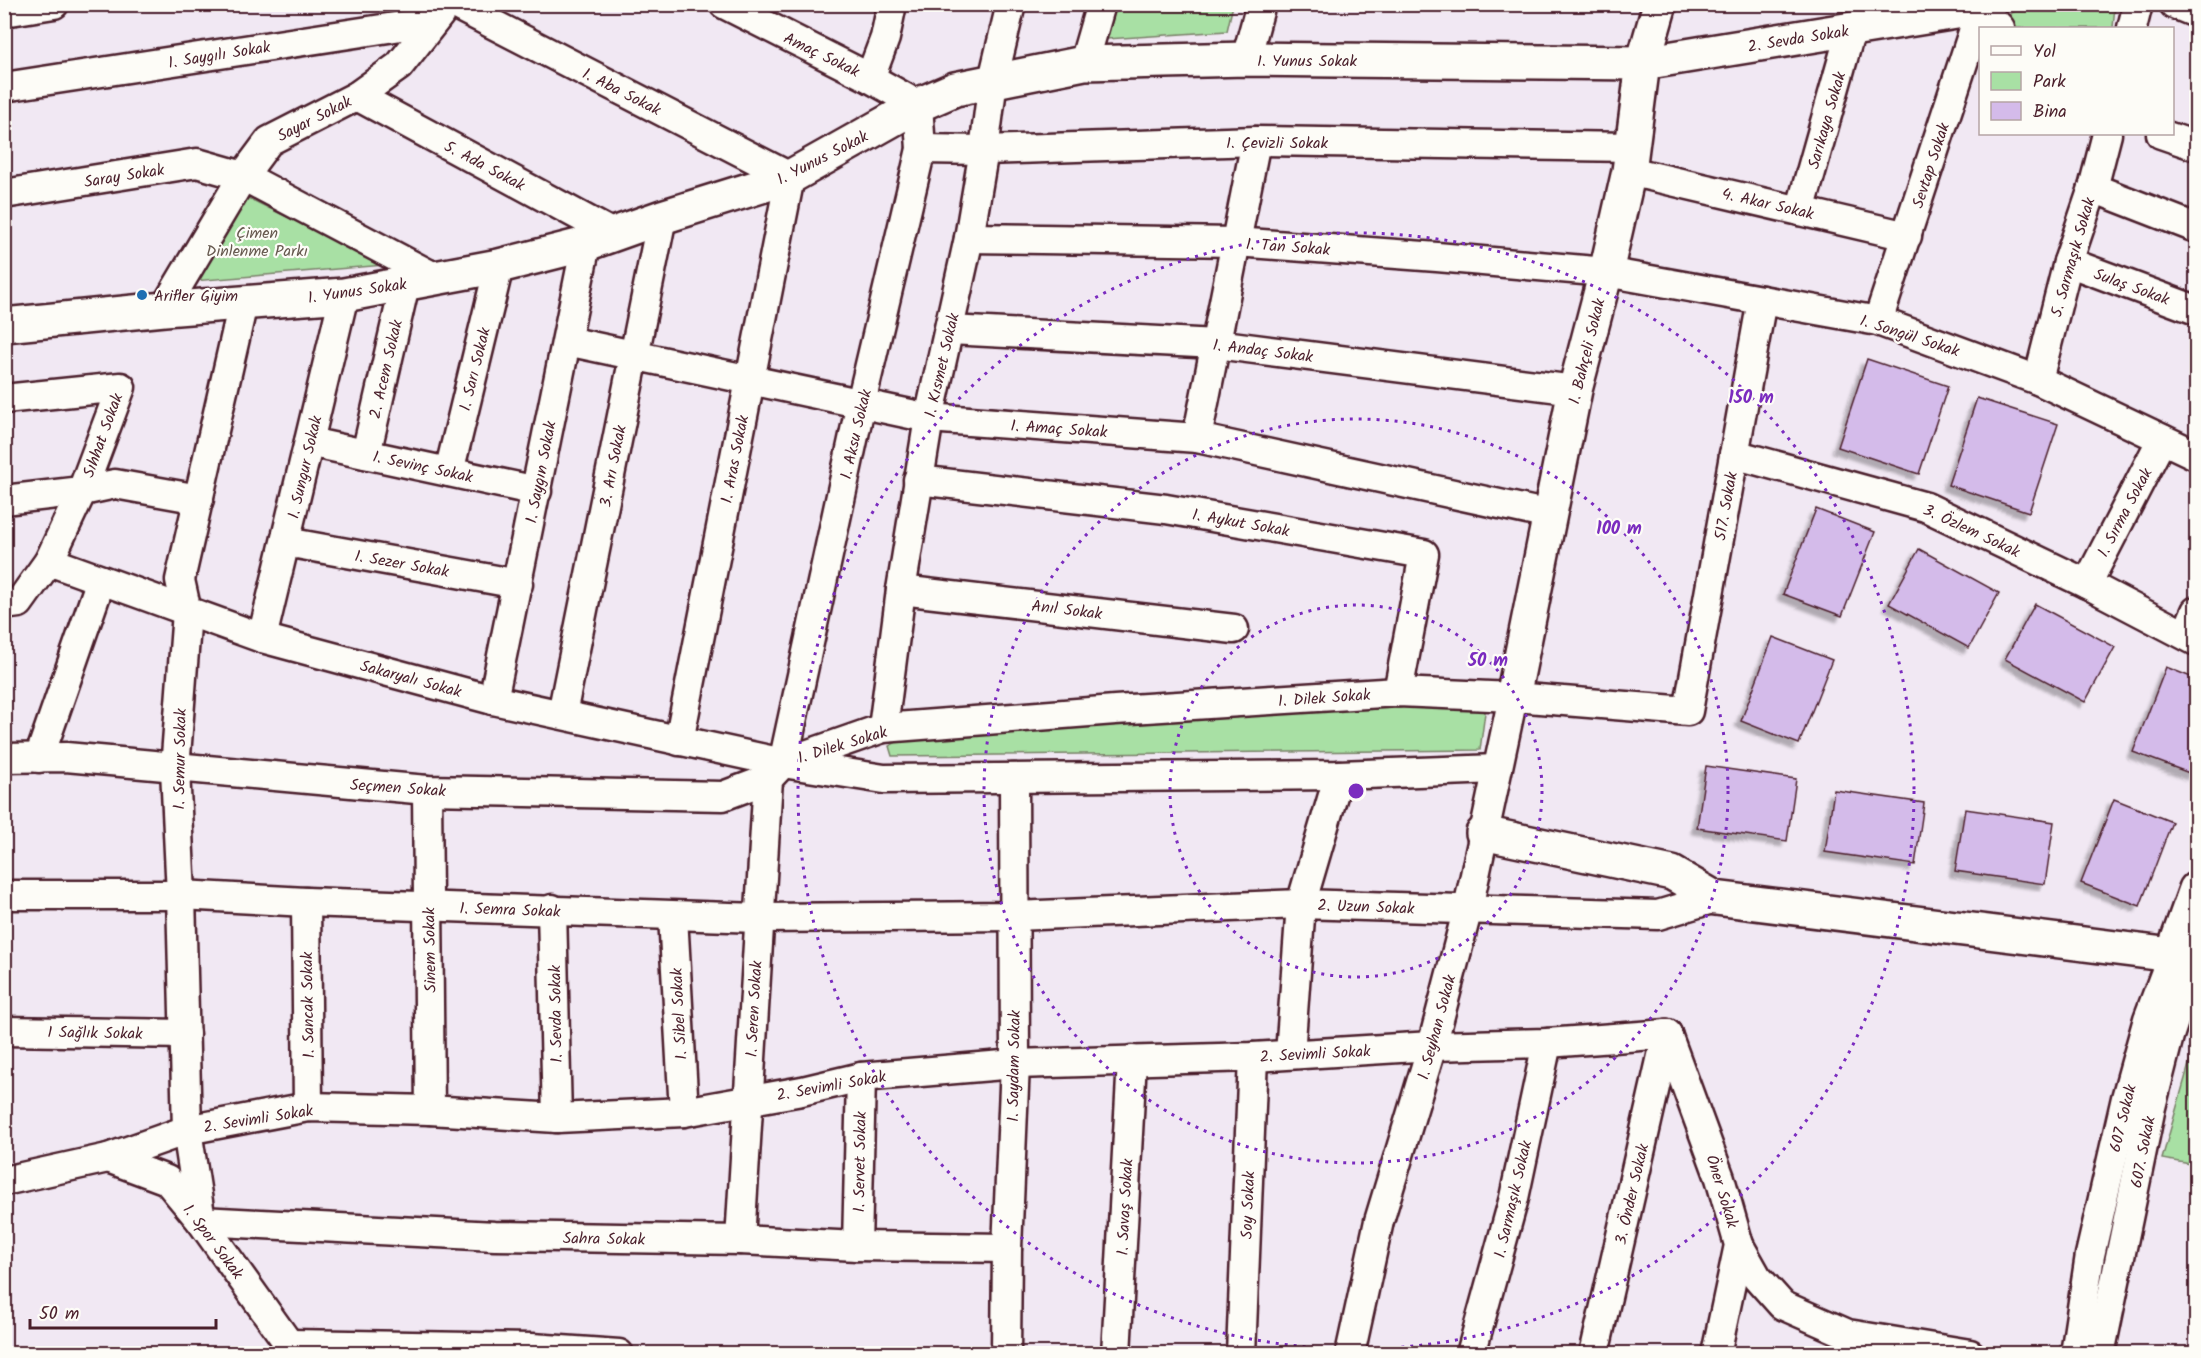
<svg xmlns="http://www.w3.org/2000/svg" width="2201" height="1358" font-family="Kalam,sans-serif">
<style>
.green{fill:#a8e0a4;stroke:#798068;stroke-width:1.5}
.building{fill:#d4bbea;stroke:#4a1f2b;stroke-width:1.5;filter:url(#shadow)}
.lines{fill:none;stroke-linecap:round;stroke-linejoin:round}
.minor-casing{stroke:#4a1f2b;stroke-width:33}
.tertiary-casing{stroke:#4a1f2b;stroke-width:38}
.minor{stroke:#fdfcf7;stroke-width:28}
.tertiary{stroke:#fdfcf7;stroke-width:33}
.ring{fill:none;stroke:#7b2cbf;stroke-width:3;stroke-dasharray:3 6}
.poi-dot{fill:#1f6fb2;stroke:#fdfcf7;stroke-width:2}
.labels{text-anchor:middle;stroke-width:4.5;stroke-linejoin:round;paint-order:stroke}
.street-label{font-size:16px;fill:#4a1f2b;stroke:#fdfcf7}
.park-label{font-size:16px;fill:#66594f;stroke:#fdfcf7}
.poi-label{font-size:16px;fill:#4a1f2b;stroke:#fdfcf7;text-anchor:start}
.centre{fill:#7b2cbf;stroke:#fdfcf7;stroke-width:3}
.ring-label{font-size:18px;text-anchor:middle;font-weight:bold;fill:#7b2cbf;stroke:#fdfcf7;stroke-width:4.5;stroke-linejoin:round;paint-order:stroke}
</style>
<defs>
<filter id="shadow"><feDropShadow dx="-5.5" dy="5.5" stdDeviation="1.5" flood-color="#0004"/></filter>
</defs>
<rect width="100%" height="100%" fill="#f1e8f3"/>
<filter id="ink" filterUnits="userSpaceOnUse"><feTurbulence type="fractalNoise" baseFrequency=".0167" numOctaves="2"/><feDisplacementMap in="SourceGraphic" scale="12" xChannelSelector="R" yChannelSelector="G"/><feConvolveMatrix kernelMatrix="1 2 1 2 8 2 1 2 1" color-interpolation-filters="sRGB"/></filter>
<g filter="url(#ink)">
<g class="green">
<polygon points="1116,5 1116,4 1233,5 1227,31 1107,39"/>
<polygon points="2025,5 2115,5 2113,28 2016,28 2005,17"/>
<polygon points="244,196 385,265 193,281"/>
<polygon points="1306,705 1486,705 1480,750 892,756 889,746 906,737"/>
<polygon points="2196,1040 2196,1165 2162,1159"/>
</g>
<g class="building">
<polygon points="1867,359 1948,386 1919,474 1838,447"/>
<polygon points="1977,398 2058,424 2029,512 1948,485"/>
<polygon points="1816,509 1875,532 1842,616 1783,594"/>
<polygon points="1919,549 1999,593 1969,648 1889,604"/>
<polygon points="2035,604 2115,647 2085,702 2005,659"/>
<polygon points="1773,637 1832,660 1799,744 1741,721"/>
<polygon points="2166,667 2196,679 2196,763 2192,774 2133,752"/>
<polygon points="1706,766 1796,779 1787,841 1697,828"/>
<polygon points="1834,790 1924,803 1915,865 1825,852"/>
<polygon points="2114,799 2172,822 2140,906 2081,883"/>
<polygon points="1965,809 2054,822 2045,884 1955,871"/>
</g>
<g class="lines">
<g class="minor-casing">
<g id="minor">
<polyline points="454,4 790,177 679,741"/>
<polyline points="724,4 870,78 918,105 921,149 861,403 783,763"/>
<polyline points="2174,4 2196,13"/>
<polyline points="4,12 54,4"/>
<polyline points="2132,28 2138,4"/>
<polyline points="1246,59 1261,4"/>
<polyline points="1084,63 1101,4"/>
<polyline points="870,78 885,38 892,4"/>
<polyline points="4,87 434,21"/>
<polyline points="357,96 613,234"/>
<polyline points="2161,134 2196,146"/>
<polyline points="921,149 984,150 1256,141 1632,147"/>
<polyline points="1629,171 1907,236"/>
<polyline points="2093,188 2196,228"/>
<polyline points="4,194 197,163 243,176 436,278"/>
<polyline points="1800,211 1851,30"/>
<polyline points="969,238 1236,242 1437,257 1606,272 1878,321 2038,380 2196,455"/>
<polyline points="2068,262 2196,310"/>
<polyline points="243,303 180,580 187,612 175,769 181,895 187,1130 201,1221 495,1236 740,1240 857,1246 1007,1248"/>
<polyline points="164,309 243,176 269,141 357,96 399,66 440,14"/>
<polyline points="1878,321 1981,8 2000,28"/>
<polyline points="950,330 1216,344 1575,390"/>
<polyline points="567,341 929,418 1197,438 1550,515"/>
<polyline points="2038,380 2068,262 2093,188 2107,134"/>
<polyline points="4,399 121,387 82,491 49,561 19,603 4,605"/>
<polyline points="1197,438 1256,141"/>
<polyline points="309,442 537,491"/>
<polyline points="366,454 405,284"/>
<polyline points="1734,454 1926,507 2087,584 2196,641"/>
<polyline points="449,472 499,266"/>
<polyline points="918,480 1166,509 1424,554 1398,692"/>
<polyline points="4,500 82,491 115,484 199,499"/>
<polyline points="286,542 518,584"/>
<polyline points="49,561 262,638 493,700 783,763 884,779 1339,775 1497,769"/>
<polyline points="2087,584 2162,439"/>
<polyline points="901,590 1234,629"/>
<polyline points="2186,634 2196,611"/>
<polyline points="262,638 344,295"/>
<polyline points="493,700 586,244"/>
<polyline points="562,714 662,217"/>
<polyline points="883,728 901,590 929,418 969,238 984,150 993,80 1011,4"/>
<polyline points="4,758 66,757 427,790 723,796 768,779 783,763 883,728 1115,710 1398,692 1513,697 1688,711 1762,300"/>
<polyline points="39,758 101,580"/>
<polyline points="427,790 430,1110"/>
<polyline points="4,895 181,895 306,902 758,918 1015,916 1301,904 1658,915 1715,898"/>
<polyline points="306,902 308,1107"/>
<polyline points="552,909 557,1118"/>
<polyline points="673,916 684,1112"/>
<polyline points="4,1031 185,1034"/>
<polyline points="1667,1034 1720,1178 1739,1245 1716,1354"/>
<polyline points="1290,1054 1301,904 1339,775"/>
<polyline points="108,1158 167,1180 201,1221 296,1354"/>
<polyline points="4,1181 108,1158 187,1130 308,1107 430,1110 557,1118 684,1112 802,1091 861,1077 1015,1064 1253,1057 1432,1046 1547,1043 1667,1034"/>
<polyline points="740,1240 768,779"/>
<polyline points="1739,1245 1757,1277 1782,1305 1848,1334 1970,1354"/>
<polyline points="857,1246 861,1077"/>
<polyline points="290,1344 532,1348 619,1354"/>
<polyline points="1006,1354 1007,1248 1015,1064 1014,778"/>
<polyline points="1116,1354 1132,1060"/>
<polyline points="1241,1354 1253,1057"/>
<polyline points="1350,1354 1379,1221 1432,1046 1468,908 1513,697"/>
<polyline points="1471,1354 1514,1198 1547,1043"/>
<polyline points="1594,1354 1667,1034"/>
<polyline points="2075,1354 2090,1255 2126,1098 2148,1019 2173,953"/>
<polyline points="2100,1354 2151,1107 2169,1036 2195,957"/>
</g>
</g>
<g class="tertiary-casing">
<g id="tertiary">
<polyline points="4,325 164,309 344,295 499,266 586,244 662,217 790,177 918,105 955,89 1084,63 1246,59 1643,63 1981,8 1988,4"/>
<polyline points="1513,697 1575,390 1606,272 1629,171 1643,63 1660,4"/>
<polyline points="1483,833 1672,873 1715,898 2196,958"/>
<polyline points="2173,953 2196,889"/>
</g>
</g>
<use href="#minor" class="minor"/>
<use href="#tertiary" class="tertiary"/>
</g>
</g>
<g class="ring">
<circle cx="1356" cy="791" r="186"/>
<circle cx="1356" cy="791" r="372"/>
<circle cx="1356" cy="791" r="558"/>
</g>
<circle class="poi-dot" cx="142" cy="295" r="6"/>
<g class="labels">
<g class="street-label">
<text transform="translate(1798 38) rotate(-9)" y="6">2. Sevda Sokak</text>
<text transform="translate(219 54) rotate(-9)" y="6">1. Saygılı Sokak</text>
<text transform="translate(822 54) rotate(26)" y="6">Amaç Sokak</text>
<text x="1307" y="66">1. Yunus Sokak</text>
<text transform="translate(622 91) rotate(27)" y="6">1. Aba Sokak</text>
<text transform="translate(314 118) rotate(-27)" y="6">Sayar Sokak</text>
<text transform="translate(1826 120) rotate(-74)" y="6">Sarıkaya Sokak</text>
<text x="1277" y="148">1. Çevizli Sokak</text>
<text transform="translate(822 157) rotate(-27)" y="6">1. Yunus Sokak</text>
<text transform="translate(485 165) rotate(28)" y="6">5. Ada Sokak</text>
<text transform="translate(1930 165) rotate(-72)" y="6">Sevtap Sokak</text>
<text transform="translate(124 175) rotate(-9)" y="6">Saray Sokak</text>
<text transform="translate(1768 203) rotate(13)" y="6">4. Akar Sokak</text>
<text transform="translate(1288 246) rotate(4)" y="6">1. Tan Sokak</text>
<text transform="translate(2072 257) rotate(-74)" y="6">5. Sarmaşık Sokak</text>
<text transform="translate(2132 286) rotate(20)" y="6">Sulaş Sokak</text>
<text transform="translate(357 290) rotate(-8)" y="6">1. Yunus Sokak</text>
<text transform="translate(1910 335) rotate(18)" y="6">1. Songül Sokak</text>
<text transform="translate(1263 350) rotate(7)" y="6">1. Andaç Sokak</text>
<text transform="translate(1586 351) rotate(-76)" y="6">1. Bahçeli Sokak</text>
<text transform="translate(941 365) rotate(-77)" y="6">1. Kısmet Sokak</text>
<text transform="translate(385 369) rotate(-77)" y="6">2. Acem Sokak</text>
<text transform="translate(474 369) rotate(-76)" y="6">1. Sarı Sokak</text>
<text transform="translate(1059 428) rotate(4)" y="6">1. Amaç Sokak</text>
<text transform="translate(855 434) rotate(-77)" y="6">1. Aksu Sokak</text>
<text transform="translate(102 435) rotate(-70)" y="6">Sıhhat Sokak</text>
<text transform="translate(734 459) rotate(-79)" y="6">1. Aras Sokak</text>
<text transform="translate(423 466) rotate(12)" y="6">1. Sevinç Sokak</text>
<text transform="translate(612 466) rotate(-79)" y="6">3. Arı Sokak</text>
<text transform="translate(304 467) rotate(-77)" y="6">1. Sungur Sokak</text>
<text transform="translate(540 472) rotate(-79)" y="6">1. Saygın Sokak</text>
<text transform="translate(1725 506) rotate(-80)" y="6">517. Sokak</text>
<text transform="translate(2124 512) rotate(-62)" y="6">1. Sırma Sokak</text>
<text transform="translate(1241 522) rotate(10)" y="6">1. Aykut Sokak</text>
<text transform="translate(1972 530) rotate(25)" y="6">3. Özlem Sokak</text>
<text transform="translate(402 563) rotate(10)" y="6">1. Sezer Sokak</text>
<text transform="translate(1067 609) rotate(7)" y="6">Anıl Sokak</text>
<text transform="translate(411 678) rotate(15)" y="6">Sakaryalı Sokak</text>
<text transform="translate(1324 697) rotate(-4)" y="6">1. Dilek Sokak</text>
<text transform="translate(842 744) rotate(-17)" y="6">1. Dilek Sokak</text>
<text transform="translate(179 759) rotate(-89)" y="6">1. Semur Sokak</text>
<text transform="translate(398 787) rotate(4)" y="6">Seçmen Sokak</text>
<text transform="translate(1366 906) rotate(2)" y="6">2. Uzun Sokak</text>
<text transform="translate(510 909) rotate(2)" y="6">1. Semra Sokak</text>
<text transform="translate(429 950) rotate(-91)" y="6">Sinem Sokak</text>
<text transform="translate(307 1005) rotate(-91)" y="6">1. Sancak Sokak</text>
<text transform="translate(753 1009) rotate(-87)" y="6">1. Seren Sokak</text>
<text transform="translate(555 1014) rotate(-91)" y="6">1. Sevda Sokak</text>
<text transform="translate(678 1014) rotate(-93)" y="6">1. Sibel Sokak</text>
<text transform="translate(1436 1027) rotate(-75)" y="6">1. Seyhan Sokak</text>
<text transform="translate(95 1032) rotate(1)" y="6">1 Sağlık Sokak</text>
<text transform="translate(1315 1053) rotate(-3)" y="6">2. Sevimli Sokak</text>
<text transform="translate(1013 1066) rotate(-89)" y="6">1. Saydam Sokak</text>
<text transform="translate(831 1085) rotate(-10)" y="6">2. Sevimli Sokak</text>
<text transform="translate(258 1118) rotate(-9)" y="6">2. Sevimli Sokak</text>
<text transform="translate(2122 1118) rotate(-76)" y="6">607 Sokak</text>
<text transform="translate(2142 1152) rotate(-79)" y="6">607. Sokak</text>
<text transform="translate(859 1162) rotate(-89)" y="6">1. Servet Sokak</text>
<text transform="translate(1723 1191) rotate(73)" y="6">Öner Sokak</text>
<text transform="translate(1631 1194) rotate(-77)" y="6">3. Önder Sokak</text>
<text transform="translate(1512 1199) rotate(-77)" y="6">1. Sarmaşık Sokak</text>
<text transform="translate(1247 1205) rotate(-88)" y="6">Soy Sokak</text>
<text transform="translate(1124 1207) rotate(-87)" y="6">1. Savaş Sokak</text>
<text transform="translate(604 1238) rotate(1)" y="6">Sahra Sokak</text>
<text transform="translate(214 1241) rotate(53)" y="6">1. Spor Sokak</text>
</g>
<g class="park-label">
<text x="257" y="238">Çimen<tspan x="257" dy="18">Dinlenme Parkı</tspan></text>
</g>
<g class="poi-label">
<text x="154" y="301">Arifler Giyim</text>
</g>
</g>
<circle cx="1356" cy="791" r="9" class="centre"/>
<g class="ring-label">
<text x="1751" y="403">150 m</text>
<text x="1619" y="534">100 m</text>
<text x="1488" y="666">50 m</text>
</g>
<rect width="2201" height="1358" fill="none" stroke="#fdfcf7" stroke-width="24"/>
<rect x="12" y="12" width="2177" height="1334" fill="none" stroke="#4a1f2b" stroke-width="2" filter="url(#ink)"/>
<rect x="1979" y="27" width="195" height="108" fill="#fdfcf7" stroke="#b5a4a5" stroke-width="1.5"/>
<rect x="1991" y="46" width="30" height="9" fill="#fdfcf7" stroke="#b5a4a5" stroke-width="1.5"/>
<text x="2033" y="57" font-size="18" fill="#4a1f2b">Yol</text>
<rect x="1991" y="72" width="30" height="18" fill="#a8e0a4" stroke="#b5a4a5" stroke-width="1.5"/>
<text x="2033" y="87" font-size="18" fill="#4a1f2b">Park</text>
<rect x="1991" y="102" width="30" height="18" fill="#d4bbea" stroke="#b5a4a5" stroke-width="1.5"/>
<text x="2033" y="117" font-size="18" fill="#4a1f2b">Bina</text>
<path d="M30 1319v9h186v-9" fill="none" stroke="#4a1f2b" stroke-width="3"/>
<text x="39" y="1319" font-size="18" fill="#4a1f2b" stroke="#fdfcf7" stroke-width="4.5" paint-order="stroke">50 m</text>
</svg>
